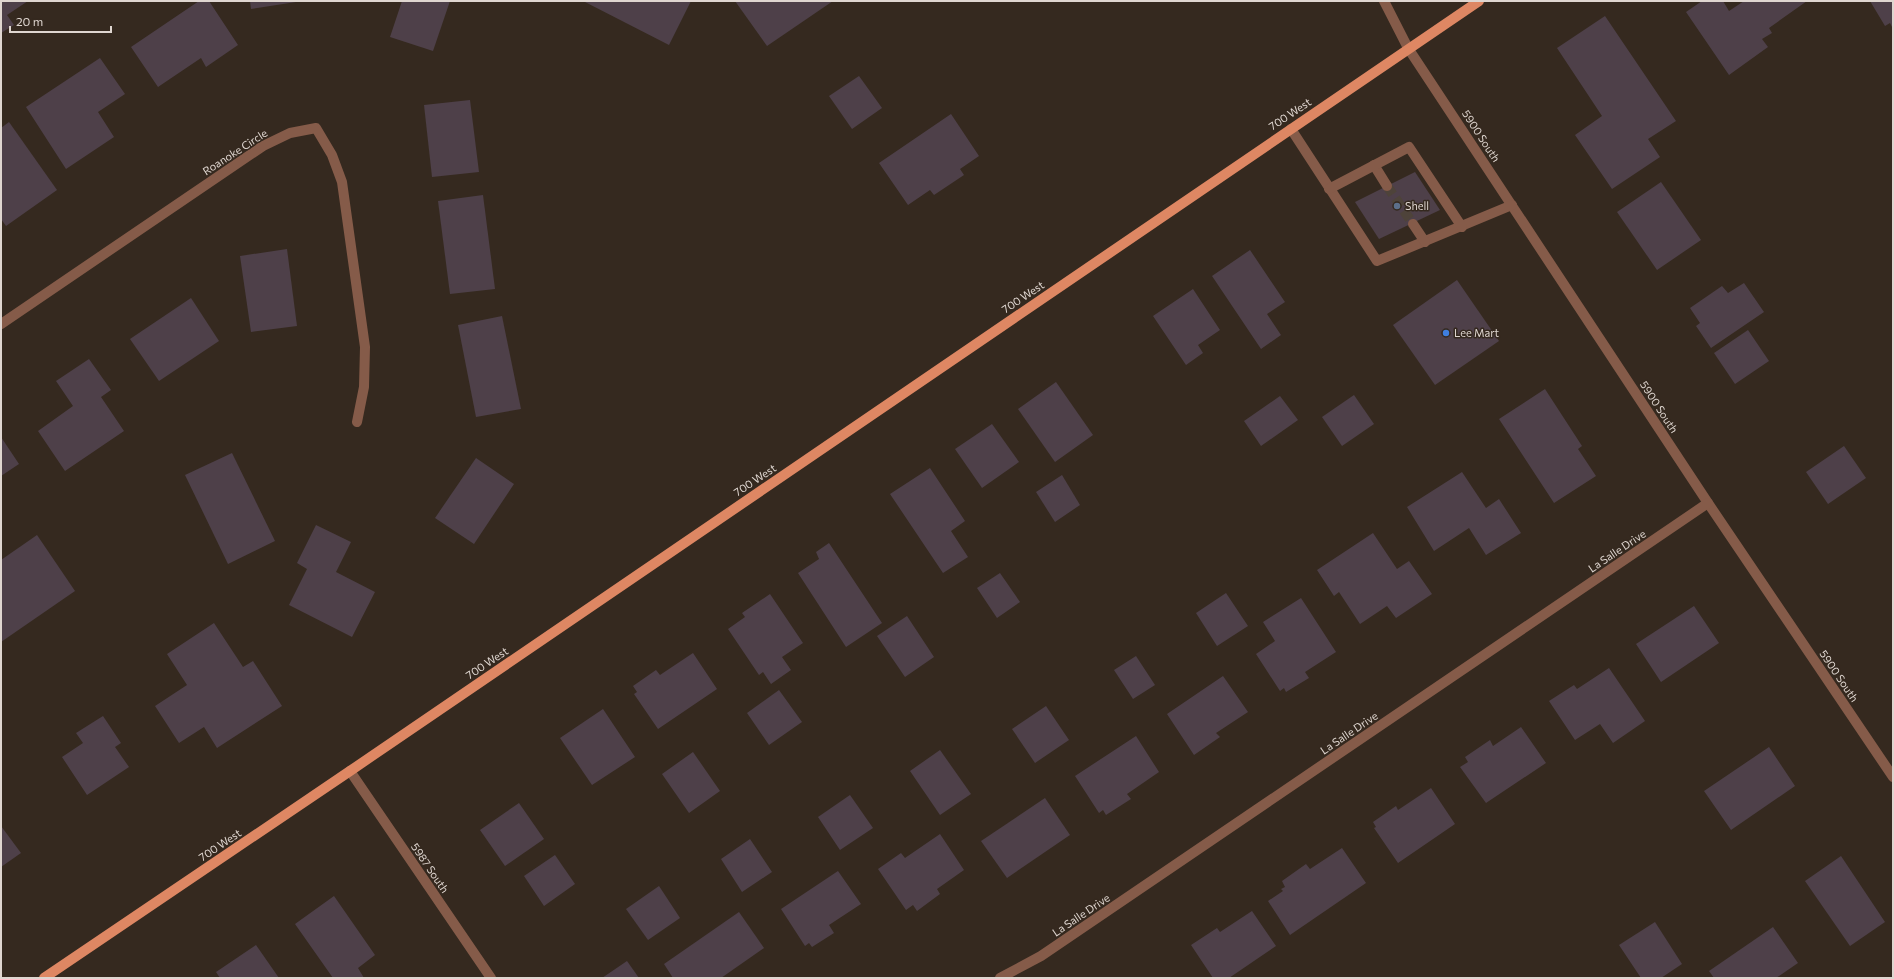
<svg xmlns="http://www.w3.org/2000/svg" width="1894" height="979" font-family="Commissioner,sans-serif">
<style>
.building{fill:#4e4049}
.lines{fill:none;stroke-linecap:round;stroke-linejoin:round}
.minor-tunnel{stroke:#4e433a;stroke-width:10;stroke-dasharray:10 5;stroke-linecap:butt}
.minor{stroke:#855b49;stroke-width:10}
.major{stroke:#de8763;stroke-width:10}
.service-dot{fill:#5c6f8a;stroke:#35291f;stroke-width:1.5}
.shop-dot{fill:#3f7fe0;stroke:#35291f;stroke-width:1.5}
.labels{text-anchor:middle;stroke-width:3;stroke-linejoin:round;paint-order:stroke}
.street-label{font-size:11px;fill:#dfd6d0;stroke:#35291f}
.poi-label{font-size:11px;fill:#dfd6d0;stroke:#35291f;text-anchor:start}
</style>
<rect width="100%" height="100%" fill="#35291f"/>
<g class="building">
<polygon points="1,1 28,1 7,15 14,25 1,33"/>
<polygon points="199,1 209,1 238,45 206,67 201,58 158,87 131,47"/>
<polygon points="250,1 296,1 296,2 251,9"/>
<polygon points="402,1 450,1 433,51 390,37"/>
<polygon points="586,1 691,1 669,45 585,2"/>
<polygon points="735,1 833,1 767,46"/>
<polygon points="1702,1 1723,1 1729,11 1744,1 1807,1 1769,28 1772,33 1762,39 1768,47 1729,75 1686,12"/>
<polygon points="1870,1 1893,1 1893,29 1890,23 1885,26"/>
<polygon points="1605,16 1676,121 1648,139 1660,157 1612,189 1575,135 1602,116 1557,48"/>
<polygon points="100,58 125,94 98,112 114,137 66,169 26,107"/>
<polygon points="859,76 882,108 852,129 829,96"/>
<polygon points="470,100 479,172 432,177 424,105"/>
<polygon points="951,114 979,156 960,169 964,175 934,195 930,190 908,205 879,163"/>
<polygon points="9,122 57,190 6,226 1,219 1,128"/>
<polygon points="1415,172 1440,210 1379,239 1355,202"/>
<polygon points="1661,182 1701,240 1657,270 1617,212"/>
<polygon points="483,195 495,289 450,294 438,201"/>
<polygon points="287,249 297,326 251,332 240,256"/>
<polygon points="1250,250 1285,302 1267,314 1281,335 1261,349 1212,276"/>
<polygon points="1457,280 1499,341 1435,385 1393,325"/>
<polygon points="1744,283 1764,312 1711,348 1696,326 1700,323 1690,308 1722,286 1728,293"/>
<polygon points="1193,289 1220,330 1198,345 1203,353 1186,365 1153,316"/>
<polygon points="191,298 219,341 159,381 130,339"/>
<polygon points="502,316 521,409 476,417 458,325"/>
<polygon points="1748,330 1769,361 1735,384 1714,353"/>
<polygon points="89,359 111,390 101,397 124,431 65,471 38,431 73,406 56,381"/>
<polygon points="1056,382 1093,435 1055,462 1018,409"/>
<polygon points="1545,389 1582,446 1578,449 1596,476 1554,503 1499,419"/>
<polygon points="1354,395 1374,424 1342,446 1322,417"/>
<polygon points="1280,396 1298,420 1261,446 1244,421"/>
<polygon points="992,424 1019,462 982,488 955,449"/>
<polygon points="1,437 19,464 1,476"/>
<polygon points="1844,446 1866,478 1828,504 1806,472"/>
<polygon points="232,453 275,541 228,564 185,475"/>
<polygon points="476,458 514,484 474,544 435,518"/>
<polygon points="930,468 965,521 951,531 968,557 943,573 890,494"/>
<polygon points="1462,472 1486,508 1499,499 1521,533 1486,555 1469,528 1434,551 1407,507"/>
<polygon points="1062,475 1080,505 1055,522 1036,492"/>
<polygon points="316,525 351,542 336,572 375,592 352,637 289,605 307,569 297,563"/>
<polygon points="1373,533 1397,569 1409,561 1432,594 1396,618 1387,606 1360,624 1339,592 1334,596 1317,570"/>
<polygon points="37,535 75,591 1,642 1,560"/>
<polygon points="829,543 882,623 846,647 798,573 819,559 816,552"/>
<polygon points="1000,573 1020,602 997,618 977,588"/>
<polygon points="1226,593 1248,626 1217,646 1196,613"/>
<polygon points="770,594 803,643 782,657 791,670 771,684 763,672 759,675 728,629 745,617 742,613"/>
<polygon points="1301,598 1336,652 1305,672 1309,678 1286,692 1284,688 1280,691 1256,654 1275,641 1263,622"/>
<polygon points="1694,606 1719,643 1661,682 1636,644"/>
<polygon points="907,616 934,657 905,677 877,636"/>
<polygon points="214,623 243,667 253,661 282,706 217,748 204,727 179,743 155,706 187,685 167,654"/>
<polygon points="693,653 717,689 658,729 634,694 637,692 633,686 656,670 660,675"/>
<polygon points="1136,656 1155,685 1133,699 1114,670"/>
<polygon points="1609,668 1645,721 1613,743 1600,724 1575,740 1549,701 1574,685 1577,689"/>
<polygon points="1223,676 1248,712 1216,733 1220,737 1194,755 1167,714"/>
<polygon points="779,690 802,722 769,745 747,713"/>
<polygon points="1046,706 1069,740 1035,763 1012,729"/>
<polygon points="603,709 635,757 592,785 560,738"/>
<polygon points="103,716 121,743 115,747 129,767 87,795 62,757 83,743 76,733"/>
<polygon points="1521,727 1546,763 1486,803 1460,767 1468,762 1465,757 1490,740 1493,746"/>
<polygon points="1136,736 1159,772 1127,794 1131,799 1106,815 1103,810 1099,813 1075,776"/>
<polygon points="1769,747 1795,786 1731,830 1704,791"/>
<polygon points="940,750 971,794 940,815 910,771"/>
<polygon points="693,752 720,791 689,813 662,774"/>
<polygon points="1431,788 1455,824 1398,863 1374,828 1376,827 1373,822 1396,806 1398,810"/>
<polygon points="850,795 873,828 840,850 818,817"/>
<polygon points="1045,798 1070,835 1007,878 981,841"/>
<polygon points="519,803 544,839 505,866 480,830"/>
<polygon points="1,826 21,853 1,867"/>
<polygon points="940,834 964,870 937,889 940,894 917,911 913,905 906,910 878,869 901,853 905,858"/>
<polygon points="750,839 772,872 742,892 721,859"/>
<polygon points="1342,848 1366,883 1290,935 1268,901 1283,891 1281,889 1285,887 1282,881 1306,864 1310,869"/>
<polygon points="555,855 575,884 544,906 524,876"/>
<polygon points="1841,856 1885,922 1850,946 1805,881"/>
<polygon points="838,871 861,904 829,925 834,933 812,947 809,943 805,946 781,909"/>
<polygon points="659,886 680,918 648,940 626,909"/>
<polygon points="334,896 375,955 358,968 364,978 333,978 295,924"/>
<polygon points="1252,911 1276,946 1229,978 1213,978 1191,945 1217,928 1220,932"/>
<polygon points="739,912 764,948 721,978 673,978 664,964"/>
<polygon points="1655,922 1682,964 1661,978 1641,978 1619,945"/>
<polygon points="1773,927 1798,963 1776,978 1714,978 1709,971"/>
<polygon points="256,945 279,978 220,978 216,972"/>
<polygon points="627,961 639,978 602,978"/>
</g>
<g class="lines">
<polyline class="minor-tunnel" points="1387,186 1413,224"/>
<g class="minor">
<polyline points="1384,1 1408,48 1708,503 1893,777"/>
<polyline points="1291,129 1377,261 1512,205"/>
<polyline points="1374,165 1387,186"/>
<polyline points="1329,189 1409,147 1462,227"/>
<polyline points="1413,224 1425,242"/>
<polyline points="1,324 263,146 290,133 316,128 332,155 342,182 365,347 364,387 357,422"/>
<polyline points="350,771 491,978"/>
<polyline points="1000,978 1041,956 1708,503"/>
</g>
<polyline class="major" points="44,978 350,771 1479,1"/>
</g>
<circle class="service-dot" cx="1397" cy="206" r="4"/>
<circle class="shop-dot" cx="1446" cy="333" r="4"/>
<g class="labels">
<g class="street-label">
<text transform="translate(1290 114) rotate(-34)" y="4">700 West</text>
<text transform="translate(1481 136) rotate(57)" y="4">5900 South</text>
<text transform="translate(235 152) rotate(-33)" y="4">Roanoke Circle</text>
<text transform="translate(1023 297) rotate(-34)" y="4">700 West</text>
<text transform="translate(1659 407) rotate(57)" y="4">5900 South</text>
<text transform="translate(755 480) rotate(-34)" y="4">700 West</text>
<text transform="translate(1617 551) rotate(-34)" y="4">La Salle Drive</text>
<text transform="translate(487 663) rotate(-34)" y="4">700 West</text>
<text transform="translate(1839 676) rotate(56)" y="4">5900 South</text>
<text transform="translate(1349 733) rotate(-34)" y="4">La Salle Drive</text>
<text transform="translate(220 845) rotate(-34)" y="4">700 West</text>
<text transform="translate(430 868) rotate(56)" y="4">5987 South</text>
<text transform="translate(1081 915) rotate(-34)" y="4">La Salle Drive</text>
</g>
<g class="poi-label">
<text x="1405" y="210">Shell</text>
<text x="1454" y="337">Lee Mart</text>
</g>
</g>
<rect width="1894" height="979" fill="none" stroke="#dfd6d0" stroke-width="4"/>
<path d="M10 26v6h101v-6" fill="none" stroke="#dfd6d0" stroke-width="2"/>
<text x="16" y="26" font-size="12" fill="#dfd6d0" stroke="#35291f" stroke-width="3" paint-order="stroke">20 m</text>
</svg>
